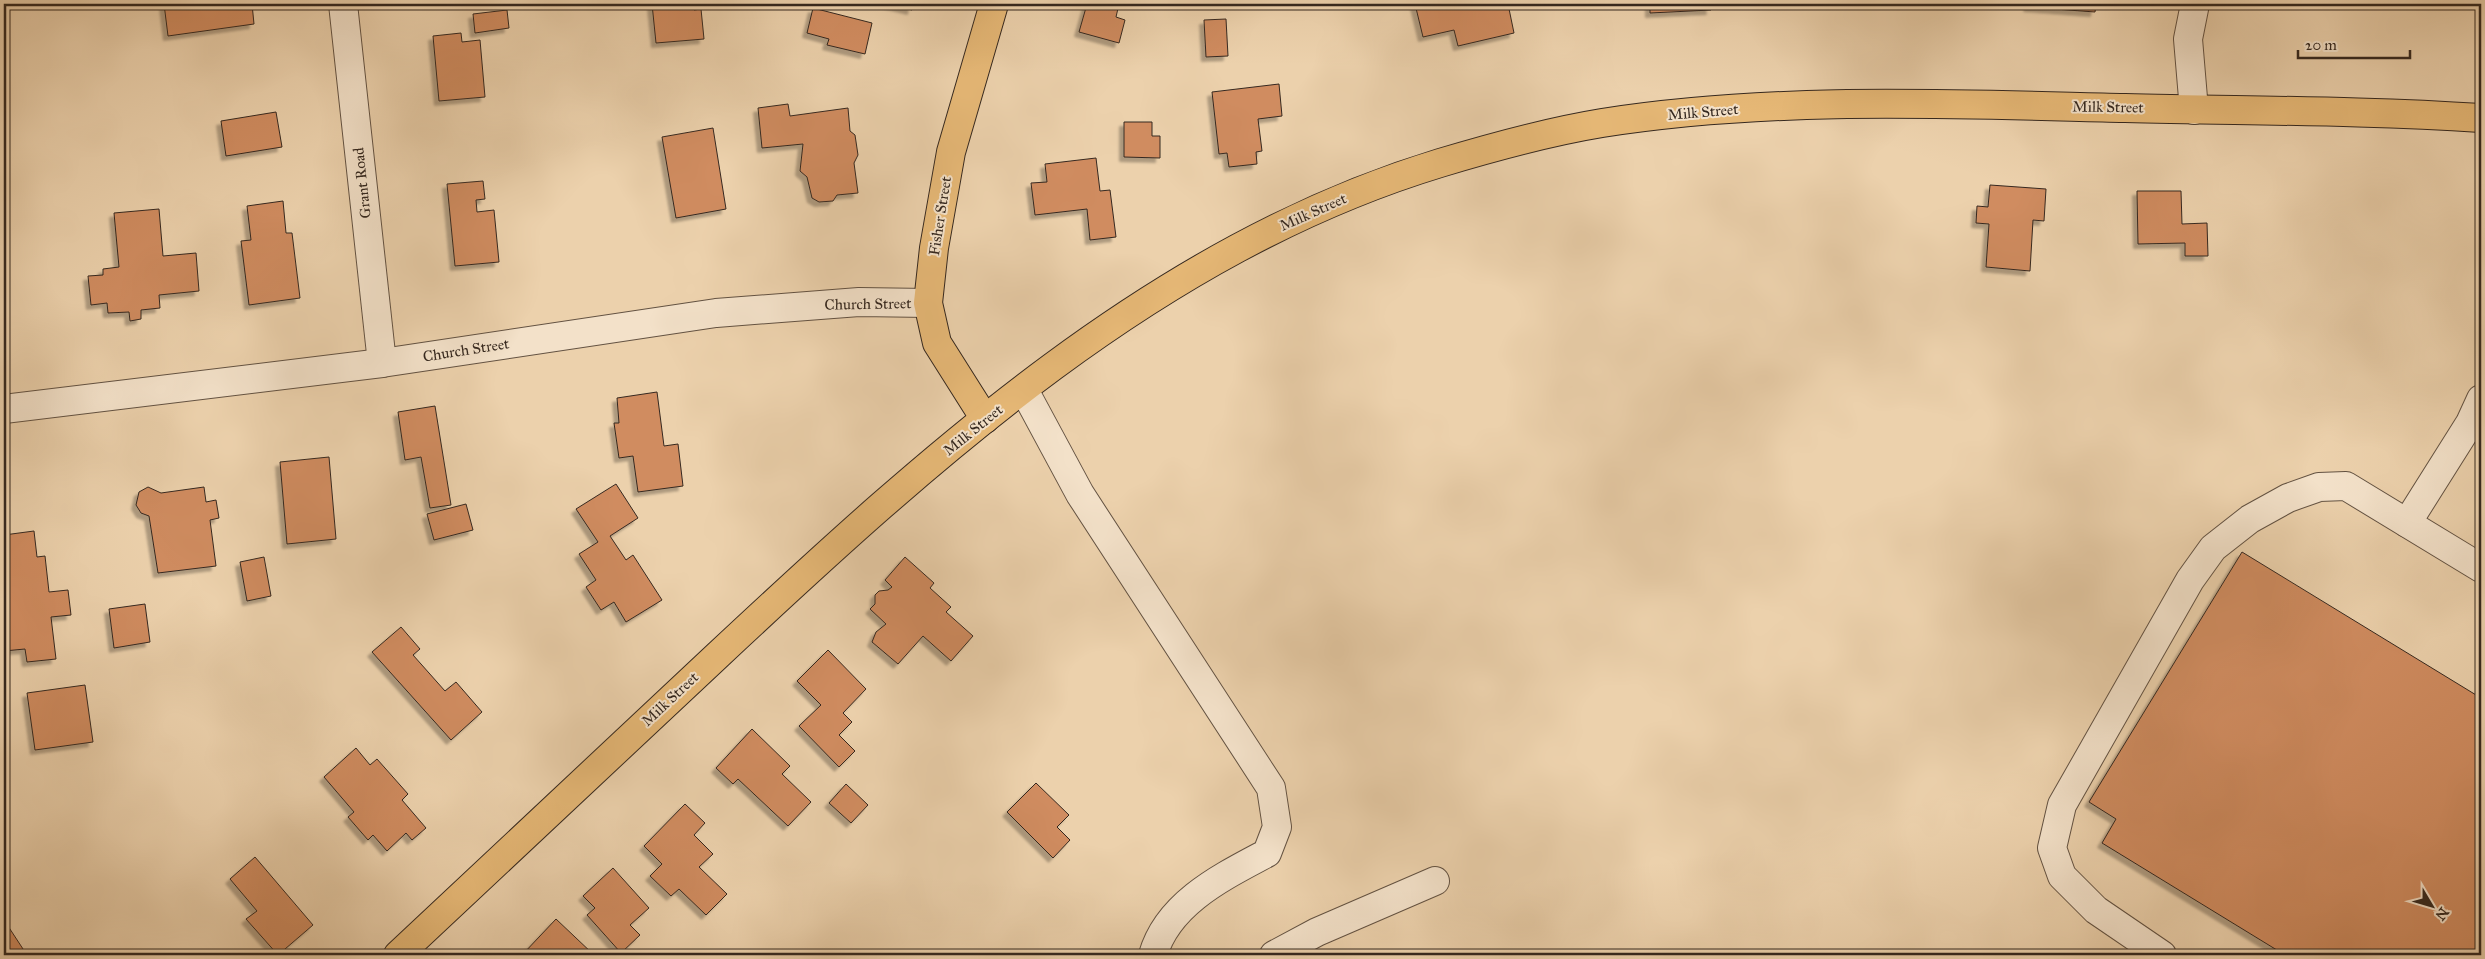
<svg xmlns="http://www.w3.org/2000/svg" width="2485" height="959" font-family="'IM FELL Great Primer',serif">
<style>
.building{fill:#d08c60;stroke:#35281f;filter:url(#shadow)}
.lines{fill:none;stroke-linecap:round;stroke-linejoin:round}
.minor-casing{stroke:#635242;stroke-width:30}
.major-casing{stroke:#35281f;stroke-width:30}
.minor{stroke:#f3e1c9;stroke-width:28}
.major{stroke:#e6b876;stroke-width:28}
.labels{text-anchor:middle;stroke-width:4;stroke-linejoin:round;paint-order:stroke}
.street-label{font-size:15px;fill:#35281f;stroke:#f3e1c9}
</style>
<defs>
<filter id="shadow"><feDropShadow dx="-4.5" dy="4.5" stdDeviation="1" flood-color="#0004"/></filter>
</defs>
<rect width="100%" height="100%" fill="#ecd1ac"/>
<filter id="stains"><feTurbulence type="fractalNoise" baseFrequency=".004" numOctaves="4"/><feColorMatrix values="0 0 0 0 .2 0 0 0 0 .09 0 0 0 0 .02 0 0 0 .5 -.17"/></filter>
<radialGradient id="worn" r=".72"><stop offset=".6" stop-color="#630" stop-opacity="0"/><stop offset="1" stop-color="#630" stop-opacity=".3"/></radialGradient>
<g class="building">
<polygon points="164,4 252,4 254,24 168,36"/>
<polygon points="652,4 694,4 694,10 701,9 704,39 656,43"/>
<polygon points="888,4 913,4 912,10"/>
<polygon points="1087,4 1119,4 1116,17 1125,20 1119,43 1079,32"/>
<polygon points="1415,4 1508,4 1514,33 1458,46 1454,30 1423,37"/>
<polygon points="1650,4 1710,4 1711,10 1650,13"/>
<polygon points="2029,4 2096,4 2095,12 2028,7"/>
<polygon points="813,8 872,23 865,54 827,45 829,39 807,33"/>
<polygon points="507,10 509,28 475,33 473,14"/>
<polygon points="1226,19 1228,56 1206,57 1204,20"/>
<polygon points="461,33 462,42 480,40 485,97 439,101 433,36"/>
<polygon points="1279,84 1282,116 1258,119 1262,151 1256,152 1257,164 1229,167 1227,153 1219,154 1212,92"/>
<polygon points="788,104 790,116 848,108 850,131 855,135 858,155 854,163 858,193 837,195 833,201 819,202 812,198 807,177 800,171 803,144 762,148 758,108"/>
<polygon points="276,112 282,147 226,156 221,121"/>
<polygon points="1124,122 1152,122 1152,136 1160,136 1160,158 1124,157"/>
<polygon points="713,128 726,209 676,218 662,137"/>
<polygon points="1096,158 1100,191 1110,190 1116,237 1090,240 1087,209 1035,215 1031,183 1047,182 1045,164"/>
<polygon points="483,181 485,199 476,200 477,212 494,210 499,262 455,266 447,184"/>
<polygon points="1990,185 2046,189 2044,221 2033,220 2030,271 1986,267 1989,224 1976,223 1977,206 1988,207"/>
<polygon points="2137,191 2181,191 2182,224 2207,223 2208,256 2185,256 2185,243 2138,244"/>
<polygon points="283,201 286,233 292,233 300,298 249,305 241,241 251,240 247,206"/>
<polygon points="159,209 163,256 196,253 199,291 159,295 160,308 141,310 141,319 130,321 129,312 108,313 107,303 91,305 88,276 103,275 103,269 119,267 114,213"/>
<polygon points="657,392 664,446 678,444 683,486 638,492 633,456 619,458 614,423 619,423 617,398"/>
<polygon points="435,406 451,505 430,508 421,457 405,460 398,412"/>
<polygon points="329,457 336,539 287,544 280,462"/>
<polygon points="616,484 638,518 610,536 626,560 633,555 662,600 626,622 614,602 601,610 586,587 596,580 579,554 598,542 576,509"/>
<polygon points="148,487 161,493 204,487 206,502 216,500 219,518 210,520 216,566 158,573 149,516 141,513 136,505 139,492"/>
<polygon points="466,504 473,530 434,540 427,514"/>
<polygon points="34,531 37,557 45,556 49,592 68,590 71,615 51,617 56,659 27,662 25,649 4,651 4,535"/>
<polygon points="2242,552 2481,698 2481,955 2285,955 2102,843 2116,819 2089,802"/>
<polygon points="264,557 271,596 247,601 240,562"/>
<polygon points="905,557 934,583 930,588 951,607 946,612 973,636 951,661 923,636 898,664 872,642 876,632 886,624 870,609 875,604 875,595 879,591 888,590 892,587 885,580"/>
<polygon points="145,604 150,642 114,648 109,609"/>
<polygon points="401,627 420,649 413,655 445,691 456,682 482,712 451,740 372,652"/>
<polygon points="828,650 866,689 843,713 852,722 839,735 855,751 839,767 799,726 821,705 797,681"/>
<polygon points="85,685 93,742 35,750 27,693"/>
<polygon points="752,729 790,766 782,774 811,802 788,826 738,779 733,784 716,768"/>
<polygon points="356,748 370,765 377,759 408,794 402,800 426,828 412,840 406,833 387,851 373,835 368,840 348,817 354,812 324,777"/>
<polygon points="1036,783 1069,815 1057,827 1070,840 1053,858 1007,812"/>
<polygon points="846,784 868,805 851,823 829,803"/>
<polygon points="685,804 705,823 694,835 713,854 699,867 727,894 706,915 679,889 671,896 650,876 662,864 644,846"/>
<polygon points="255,857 313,925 278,955 246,919 257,911 230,879"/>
<polygon points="613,868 649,908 630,925 640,935 621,953 587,915 595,908 583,896"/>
<polygon points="556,919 594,955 525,955 523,954"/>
<polygon points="6,923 25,952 20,955 4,955 4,925"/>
</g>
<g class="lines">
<g class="minor-casing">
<g id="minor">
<polyline points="343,4 382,363"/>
<polyline points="2194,110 2188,39 2195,4"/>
<path d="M1024,390L1080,494L1271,788L1277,827L1267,853C1222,877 1168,903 1153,955"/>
<polyline points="4,409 382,363 716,313 859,302 928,303"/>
<polyline points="2407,523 2470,423 2481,399"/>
<polyline points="1274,955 1317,932 1435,881"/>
<polyline points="2162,955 2096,910 2062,876 2052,848 2062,805 2190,580 2213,548 2250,519 2288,498 2319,487 2346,486 2481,568"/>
</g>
</g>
<g class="major-casing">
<g id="major">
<polyline points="985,419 937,343 928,303 934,248 951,152 994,4"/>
<path d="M398,955C505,854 612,754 719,654C931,456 1157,249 1440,163C1493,147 1547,132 1602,123C1775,96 1950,104 2125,108C2243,111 2363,110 2481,118"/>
</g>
</g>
<use href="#minor" class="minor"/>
<use href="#major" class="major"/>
</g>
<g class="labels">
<g class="street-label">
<text transform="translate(2108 107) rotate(1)" y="5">Milk Street</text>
<text transform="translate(1703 112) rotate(-5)" y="5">Milk Street</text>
<text transform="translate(362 183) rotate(-96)" y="5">Grant Road</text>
<text transform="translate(1313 212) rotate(-24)" y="5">Milk Street</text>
<text transform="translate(940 216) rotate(-81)" y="5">Fisher Street</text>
<text transform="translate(868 304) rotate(-1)" y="5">Church Street</text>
<text transform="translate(466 350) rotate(-9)" y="5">Church Street</text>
<text transform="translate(973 430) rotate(-39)" y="5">Milk Street</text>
<text transform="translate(670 699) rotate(-43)" y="5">Milk Street</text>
</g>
</g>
<rect width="2485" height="959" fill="none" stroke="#ecd1ac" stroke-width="20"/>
<rect x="5" y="5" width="2475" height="949" fill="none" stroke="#35281f" stroke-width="2.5"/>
<rect x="10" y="10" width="2465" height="939" fill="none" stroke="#35281f"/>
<g transform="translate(2432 906) rotate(128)" stroke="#f3e1c9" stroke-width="4" paint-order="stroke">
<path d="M0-4L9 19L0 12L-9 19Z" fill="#35281f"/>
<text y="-8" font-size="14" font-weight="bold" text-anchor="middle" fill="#35281f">N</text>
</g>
<path d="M2298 50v8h112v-8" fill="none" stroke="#35281f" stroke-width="2.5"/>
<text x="2305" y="50" font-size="15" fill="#35281f" stroke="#f3e1c9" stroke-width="4" paint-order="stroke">20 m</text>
<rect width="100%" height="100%" filter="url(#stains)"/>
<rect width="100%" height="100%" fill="url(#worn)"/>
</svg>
